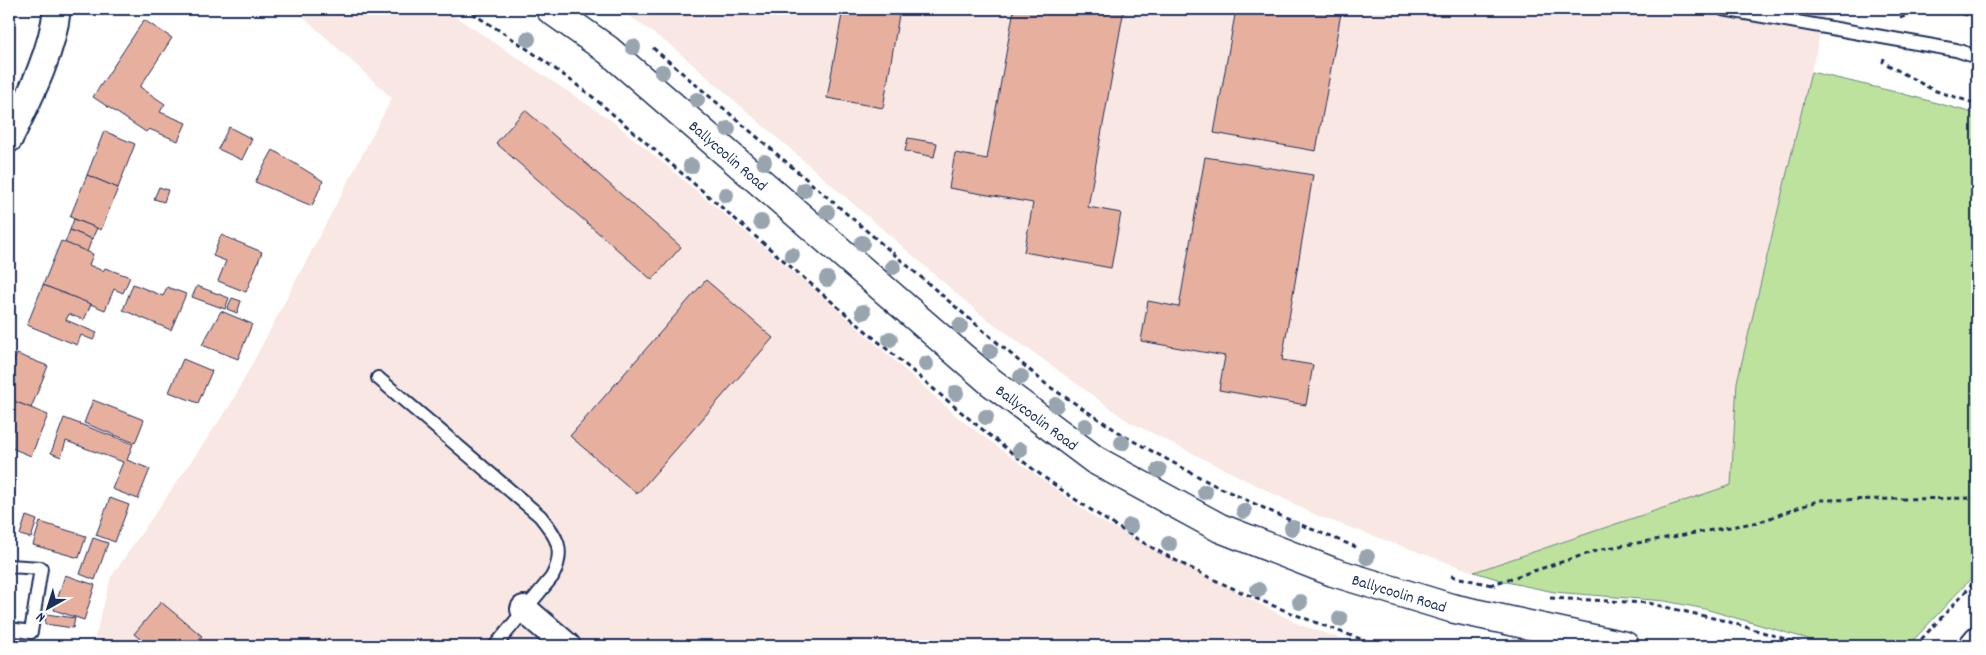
<svg xmlns="http://www.w3.org/2000/svg" width="1986" height="655" font-family="Dekko,sans-serif">
<style>
.built{fill:#f8e7e2}
.green{fill:#bce29d;stroke:#6c887e}
.building{fill:#e7b09e;stroke:#1b2f5e}
.lines{fill:none;stroke-linecap:round;stroke-linejoin:round}
.service-casing{stroke:#1b2f5e;stroke-width:16}
.minor-casing{stroke:#1b2f5e;stroke-width:30}
.tertiary-casing{stroke:#1b2f5e;stroke-width:31}
.path{stroke:#1b2f5e;stroke-width:3;stroke-dasharray:5 4;stroke-linecap:butt}
.service{stroke:#fff;stroke-width:12}
.minor{stroke:#fff;stroke-width:26}
.tertiary{stroke:#fff;stroke-width:28}
.tree{fill:#98a5af}
.labels{text-anchor:middle;stroke-width:5;stroke-linejoin:round;paint-order:stroke}
.street-label{font-size:16px;fill:#1b2f5e;stroke:#fff}
</style>
<rect width="100%" height="100%" fill="#fff"/>
<filter id="ink" filterUnits="userSpaceOnUse"><feTurbulence type="fractalNoise" baseFrequency=".02" numOctaves="2"/><feDisplacementMap in="SourceGraphic" scale="10" xChannelSelector="R" yChannelSelector="G"/><feConvolveMatrix kernelMatrix="1 2 1 2 8 2 1 2 1" color-interpolation-filters="sRGB"/></filter>
<g filter="url(#ink)">
<g class="built">
<polygon points="295,9 444,9 615,123 820,294 961,420 1095,518 1300,625 1364,646 93,646 111,577 231,404 392,98"/>
<polygon points="620,9 1826,9 1737,382 1731,485 1474,572 1318,516 1128,421 979,313 674,48"/>
</g>
<polygon class="green" points="1811,72 1900,93 1977,114 1977,572 1908,646 1832,646 1705,609 1665,601 1554,592 1511,583 1474,572 1731,485 1737,382"/>
<g class="building">
<polygon points="843,9 900,9 883,108 827,98"/>
<polygon points="1014,9 1124,9 1088,207 1121,213 1111,268 1024,252 1033,203 949,188 955,153 987,159"/>
<polygon points="1236,9 1317,9 1341,13 1316,151 1214,133"/>
<polygon points="144,20 172,38 140,87 165,104 160,112 186,123 178,141 149,129 146,132 93,97"/>
<polygon points="525,110 681,247 652,280 496,143"/>
<polygon points="229,127 252,139 242,160 218,149"/>
<polygon points="104,131 135,144 118,188 87,175"/>
<polygon points="908,138 937,143 934,157 905,151"/>
<polygon points="273,150 323,181 312,206 255,182"/>
<polygon points="1205,157 1313,175 1282,360 1313,365 1306,405 1219,390 1225,356 1141,341 1148,301 1179,307"/>
<polygon points="87,175 118,188 101,230 70,217"/>
<polygon points="159,187 168,190 164,202 154,199"/>
<polygon points="74,219 97,228 92,239 70,230"/>
<polygon points="70,230 92,239 87,252 65,243"/>
<polygon points="221,235 262,252 246,292 218,281 226,261 213,256"/>
<polygon points="61,241 93,254 89,265 103,271 105,268 130,277 123,293 114,289 105,310 43,285"/>
<polygon points="706,280 773,338 637,494 570,436"/>
<polygon points="133,284 163,296 167,287 186,294 171,330 123,310"/>
<polygon points="43,285 91,304 84,320 69,314 66,320 97,333 93,340 81,335 77,345 27,325"/>
<polygon points="197,286 229,298 225,309 192,297"/>
<polygon points="232,298 241,301 237,313 227,309"/>
<polygon points="221,311 252,324 238,359 202,345"/>
<polygon points="17,354 48,366 31,408 9,399 9,373"/>
<polygon points="183,359 212,371 198,403 169,392"/>
<polygon points="9,399 48,415 31,456 9,447"/>
<polygon points="93,400 144,420 135,443 84,423"/>
<polygon points="64,418 133,444 127,460 150,469 138,499 112,489 123,462 66,441 61,457 51,453"/>
<polygon points="9,480 15,481 14,504 9,503"/>
<polygon points="110,498 129,505 115,542 96,535"/>
<polygon points="26,516 37,520 31,538 20,535"/>
<polygon points="9,522 14,523 14,538 9,538"/>
<polygon points="40,522 86,536 79,558 33,545"/>
<polygon points="93,538 108,543 95,580 80,574"/>
<polygon points="65,575 95,585 84,620 54,610"/>
<polygon points="161,602 202,636 193,646 149,646 134,634"/>
<polygon points="46,614 75,618 73,628 45,624"/>
</g>
<g class="lines">
<g class="service-casing">
<g id="service">
<polyline points="1723,9 1956,50 1977,57"/>
<path d="M378,378L540,516C557,537 566,550 552,577L495,646"/>
<polyline points="9,566 41,568 31,632 9,629"/>
</g>
</g>
<g class="minor-casing">
<g id="minor">
<path d="M9,139C29,98 52,54 57,9"/>
<polyline points="524,609 567,646"/>
<polyline points="1972,646 1977,640"/>
</g>
</g>
<g class="tertiary-casing">
<g id="tertiary">
<path id="s1" d="M550,9L608,50L991,382L1095,460L1220,528L1333,572L1451,608L1625,646"/>
</g>
</g>
<g class="path">
<path d="M464,9C510,35 552,66 594,98C685,176 776,254 867,332C951,404 1034,477 1129,534C1208,582 1294,616 1381,646"/>
<path d="M1900,18C1925,9 1952,11 1977,17"/>
<polyline points="653,48 1047,385 1126,437 1214,485 1294,522 1356,547"/>
<polyline points="1884,58 1883,62 1933,90 1977,104"/>
<polyline points="1451,576 1496,586"/>
<polyline points="1490,585 1602,549 1759,522 1820,500 1977,498"/>
<polyline points="1550,598 1648,603 1726,621 1808,646"/>
<polyline points="1915,646 1977,579"/>
</g>
<use href="#service" class="service"/>
<use href="#minor" class="minor"/>
<use href="#tertiary" class="tertiary"/>
</g>
<g class="tree">
<circle cx="528" cy="39" r="8"/>
<circle cx="633" cy="47" r="8"/>
<circle cx="662" cy="72" r="8"/>
<circle cx="697" cy="100" r="8"/>
<circle cx="728" cy="129" r="8"/>
<circle cx="764" cy="162" r="8"/>
<circle cx="691" cy="166" r="8"/>
<circle cx="804" cy="190" r="8"/>
<circle cx="726" cy="195" r="8"/>
<circle cx="827" cy="212" r="8"/>
<circle cx="761" cy="222" r="8"/>
<circle cx="862" cy="243" r="8"/>
<circle cx="792" cy="255" r="8"/>
<circle cx="893" cy="267" r="8"/>
<circle cx="827" cy="279" r="8"/>
<circle cx="863" cy="312" r="8"/>
<circle cx="960" cy="326" r="8"/>
<circle cx="890" cy="339" r="8"/>
<circle cx="990" cy="351" r="8"/>
<circle cx="926" cy="364" r="8"/>
<circle cx="1021" cy="377" r="8"/>
<circle cx="956" cy="393" r="8"/>
<circle cx="1056" cy="405" r="8"/>
<circle cx="986" cy="417" r="8"/>
<circle cx="1085" cy="426" r="8"/>
<circle cx="1122" cy="443" r="8"/>
<circle cx="1020" cy="450" r="8"/>
<circle cx="1159" cy="470" r="8"/>
<circle cx="1205" cy="492" r="8"/>
<circle cx="1244" cy="511" r="8"/>
<circle cx="1130" cy="526" r="8"/>
<circle cx="1292" cy="528" r="8"/>
<circle cx="1169" cy="544" r="8"/>
<circle cx="1367" cy="557" r="8"/>
<circle cx="1258" cy="590" r="8"/>
<circle cx="1300" cy="602" r="8"/>
<circle cx="1340" cy="619" r="8"/>
</g>
</g>
<g class="labels">
<g class="street-label">
<text dy="6" stroke="none"><textPath href="#s1" startOffset="231">Ballycoolin Road</textPath></text>
<text dy="6" stroke="none"><textPath href="#s1" startOffset="636">Ballycoolin Road</textPath></text>
<text dy="6" stroke="none"><textPath href="#s1" startOffset="1041">Ballycoolin Road</textPath></text>
</g>
</g>
<rect width="1986" height="655" fill="none" stroke="#fff" stroke-width="30"/>
<rect x="15" y="15" width="1956" height="625" fill="none" stroke="#1b2f5e" stroke-width="2" filter="url(#ink)"/>
<g transform="translate(48 608) rotate(219)" stroke="#ffffff" stroke-width="4" paint-order="stroke">
<path d="M0-4L9 19L0 12L-9 19Z" fill="#1b2f5e"/>
<text y="-8" font-size="14" font-weight="bold" text-anchor="middle" fill="#1b2f5e">N</text>
</g>
</svg>
